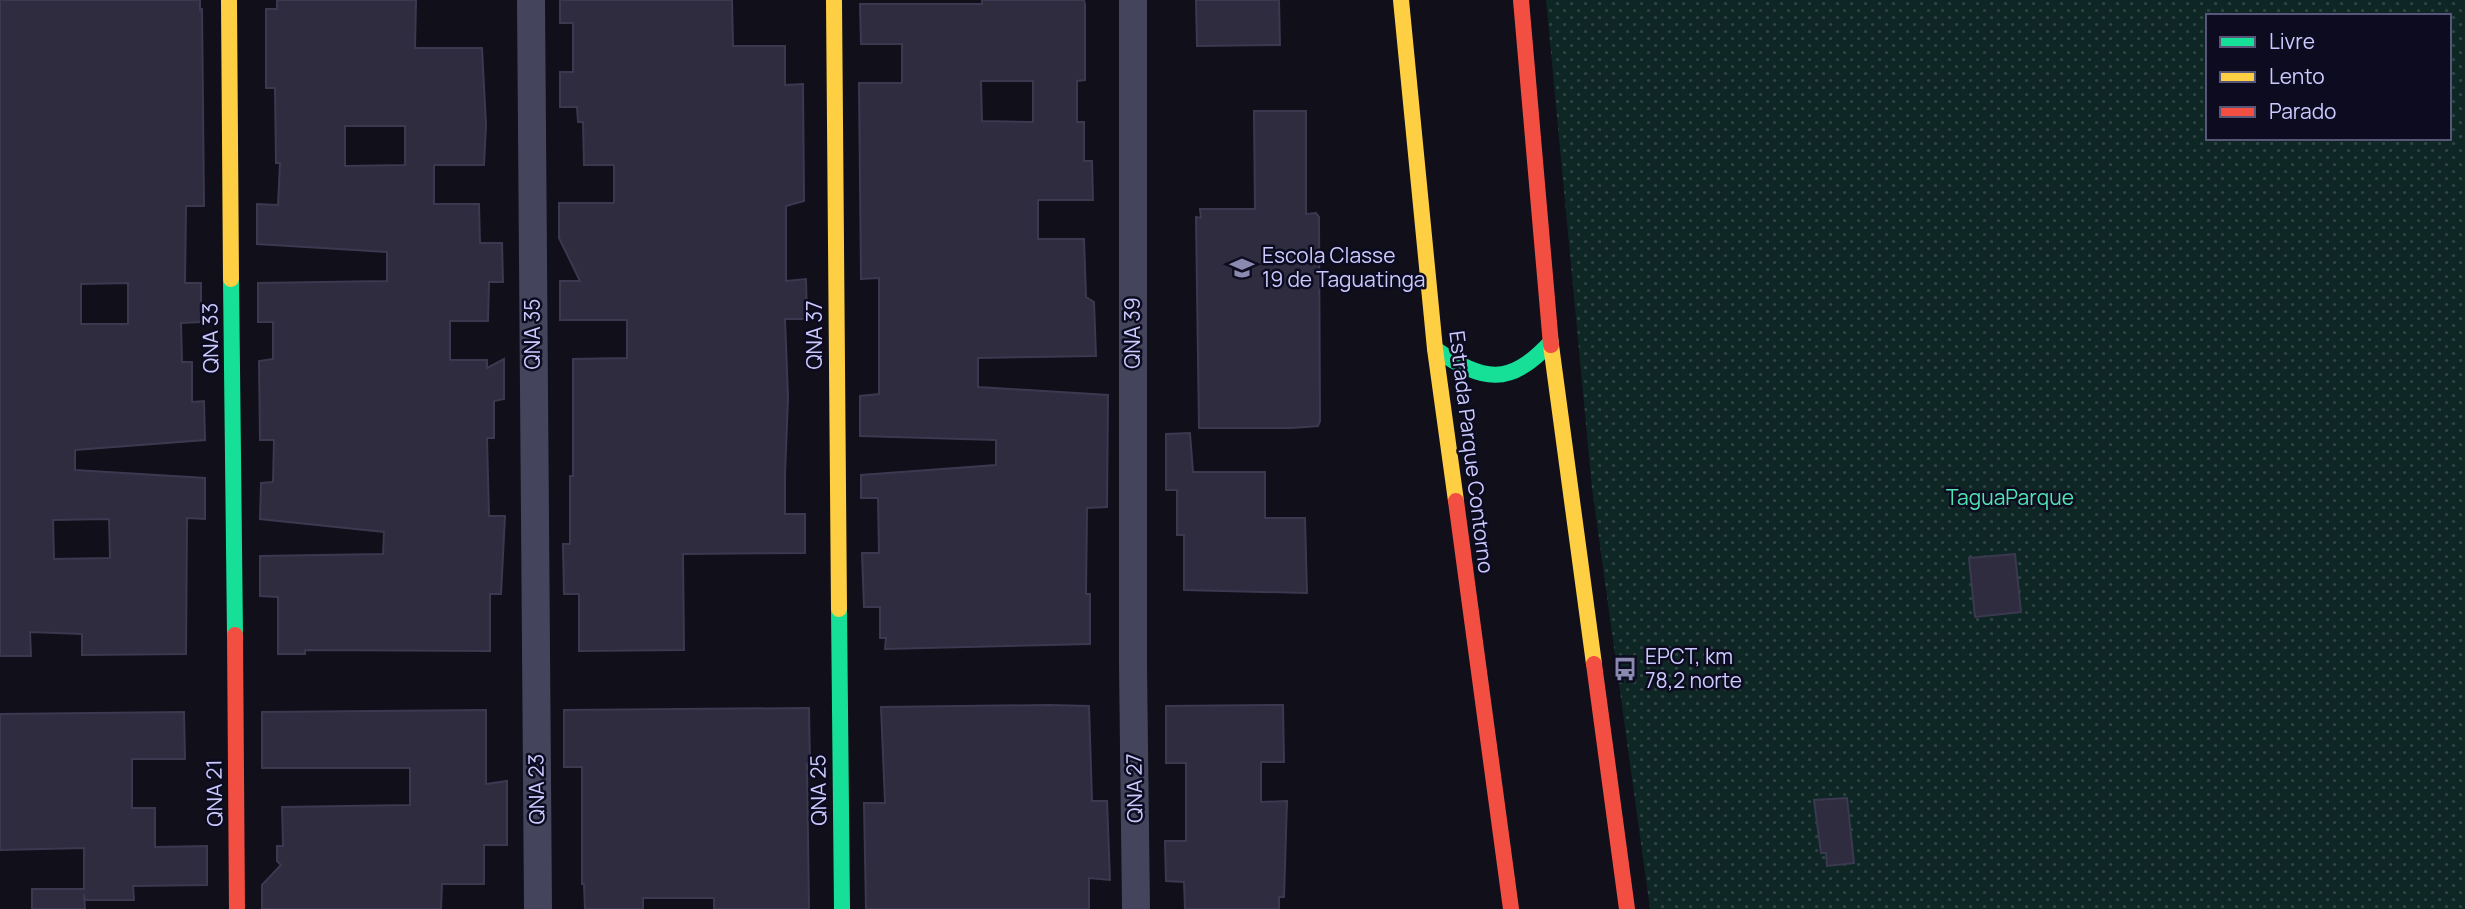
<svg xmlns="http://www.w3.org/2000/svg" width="2465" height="909" font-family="Manrope,sans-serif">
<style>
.grass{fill:url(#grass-dots);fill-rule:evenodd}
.building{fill:#2e2c3e;stroke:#3b3950;stroke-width:2;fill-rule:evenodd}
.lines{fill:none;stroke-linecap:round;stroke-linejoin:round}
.street{stroke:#44455c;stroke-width:28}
.fast{stroke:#16e098;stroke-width:16}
.slow{stroke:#ffcf43;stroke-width:16}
.jam{stroke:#f24e42;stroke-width:16}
.labels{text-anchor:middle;stroke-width:5;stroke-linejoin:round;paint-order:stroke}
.poi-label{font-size:21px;fill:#cbcaff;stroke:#0d0b1f;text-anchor:start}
.street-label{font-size:21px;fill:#cbcaff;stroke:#0d0b1f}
.park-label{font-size:21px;fill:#50e5b3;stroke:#0d0b1f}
</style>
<defs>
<pattern id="grass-dots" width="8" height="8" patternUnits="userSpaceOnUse" patternTransform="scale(1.75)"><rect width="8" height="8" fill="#0e2624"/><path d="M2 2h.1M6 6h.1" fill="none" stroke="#304445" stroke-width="1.8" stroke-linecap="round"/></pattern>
</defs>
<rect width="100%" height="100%" fill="#100f1a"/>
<path class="grass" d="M1546,0H2465V909H1650L1592,488ZM2208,16H2449V138H2208Z"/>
<g class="building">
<path d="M0,0H200V10L202,9L204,206H186L185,283H201V322L181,323L182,362H192V402L204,401L205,440L75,450V470L205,478V519L187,518L186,654L82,655V634L30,632L31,656H0ZM128,283V324H81V284ZM109,519L110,558L54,559L53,520Z"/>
<path d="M277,0H416L415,48H482L486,125L484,165H434V204H479L480,243H502L503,282H489L488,321H450V360H487V368L504,359V399L494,401V438H487L489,516H505L501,594H490V651L305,650V654H278V597L260,596V556L383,554L384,532L260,519L261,483L273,482L274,440H260L259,361L273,359V322H258V283L387,281V252L257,244V204L278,205L280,163H276L275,88H266V9H277ZM345,126H405V165L345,166Z"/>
<polygon points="560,0 732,0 733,46 785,46 785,85 803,84 804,201 786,206 786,281 806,279 807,319 785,319 788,397 785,475 785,514 805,514 805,553 683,554 684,650 579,651 579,594 564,594 563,544 570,544 570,476 573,476 573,359 627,358 627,320 560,320 560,281 580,281 559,238 559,203 614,203 614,165 584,165 583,122 578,122 577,107 560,107 560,72 573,72 573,23 560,23"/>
<path d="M982,0H1084L1085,5V80L1077,81V122H1084V161H1092L1093,200H1038V239H1084L1086,297L1094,302L1096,356L978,358V387L1108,395L1107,507L1087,508L1086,594H1090V644L885,649L886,638H880V607H864L862,553H879L878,498H861V475L996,465V440L860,436V396L879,394V278L861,279L859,83H902V44H861L860,4H982ZM981,81H1033V122L982,121Z"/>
<polygon points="1196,0 1279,0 1280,45 1197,46"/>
<polygon points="1254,111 1306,111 1306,214 1316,213 1319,217 1320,421 1318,426 1292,428 1199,428 1196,217 1201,218 1200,209 1255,209"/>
<polygon points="1190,433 1193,472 1265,472 1265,518 1305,518 1307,593 1184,590 1184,535 1177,535 1177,490 1166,490 1166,434"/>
<polygon points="2015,554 2021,612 1975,617 1969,558"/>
<polygon points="1049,705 1089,706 1092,801 1107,801 1110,880 1089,878 1089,909 866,909 864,803 885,803 881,707"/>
<polygon points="1283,705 1284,762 1261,762 1261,802 1287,801 1284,897 1279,897 1279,909 1185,909 1184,882 1166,881 1165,841 1186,841 1186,763 1166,763 1166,706"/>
<polygon points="809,708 810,764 807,764 809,909 714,909 714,898 643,898 643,909 585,909 584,884 582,884 582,767 564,767 564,710"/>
<polygon points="486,710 486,784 507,781 507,845 484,845 484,884 442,884 441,909 262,909 262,885 281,865 277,861 277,846 283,846 282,807 410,805 410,768 262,768 262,712"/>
<polygon points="184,712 185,759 132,759 132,808 155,808 155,847 207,846 207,885 133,886 134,900 85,900 84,894 85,909 32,909 32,889 84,889 84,848 0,850 0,714"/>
<polygon points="1847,798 1854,863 1827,866 1826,853 1821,853 1814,800"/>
</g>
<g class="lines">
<g class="street">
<polyline points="531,0 538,909"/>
<polyline points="1133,0 1133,666 1136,909"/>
</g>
<g class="fast">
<polyline points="231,279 235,635"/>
<path d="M1435,349C1484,382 1509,387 1551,342"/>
<polyline points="839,609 842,909"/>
</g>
<g class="slow">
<polyline points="229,0 231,279"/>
<polyline points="834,0 839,609"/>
<polyline points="1401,0 1435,349 1456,501"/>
<polyline points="1551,345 1594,664"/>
</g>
<g class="jam">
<polyline points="1521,0 1551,345"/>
<polyline points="1456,501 1511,909"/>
<polyline points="235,635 237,909"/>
<polyline points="1594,664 1627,909"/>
</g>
</g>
<defs>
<g id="school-bare" transform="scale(1.89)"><path d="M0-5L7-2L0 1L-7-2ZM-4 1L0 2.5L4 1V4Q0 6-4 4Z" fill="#8a89af" stroke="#0d0b1f" stroke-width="2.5" paint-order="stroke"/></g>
<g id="bus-bare" transform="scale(1.89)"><path d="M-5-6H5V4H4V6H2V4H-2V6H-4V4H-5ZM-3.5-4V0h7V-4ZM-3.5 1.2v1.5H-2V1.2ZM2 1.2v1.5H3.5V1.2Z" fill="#8a89af" stroke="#0d0b1f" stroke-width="2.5" paint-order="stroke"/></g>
</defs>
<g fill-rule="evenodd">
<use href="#school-bare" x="1242" y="268"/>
<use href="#bus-bare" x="1625" y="669"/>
</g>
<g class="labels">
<g class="poi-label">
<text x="1262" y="263">Escola Classe<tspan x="1262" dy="24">19 de Taguatinga</tspan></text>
<text x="1645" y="664">EPCT, km<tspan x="1645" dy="24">78,2 norte</tspan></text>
</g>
<g class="street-label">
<text transform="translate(1133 333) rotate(-90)" y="7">QNA 39</text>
<text transform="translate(533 334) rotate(-90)" y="7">QNA 35</text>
<text transform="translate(815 335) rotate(-90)" y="7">QNA 37</text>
<text transform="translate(211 338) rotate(-91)" y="7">QNA 33</text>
<text transform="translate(1471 452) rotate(83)" y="7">Estrada Parque Contorno</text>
<text transform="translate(1135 788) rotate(-91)" y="7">QNA 27</text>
<text transform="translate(537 789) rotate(-91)" y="7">QNA 23</text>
<text transform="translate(819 790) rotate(-91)" y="7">QNA 25</text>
<text transform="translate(215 793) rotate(-91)" y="7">QNA 21</text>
</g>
<g class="park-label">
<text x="2010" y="505">TaguaParque</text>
</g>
</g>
<rect x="2206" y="14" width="245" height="126" fill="#0d0b1f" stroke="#595779" stroke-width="2"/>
<rect x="2220" y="37" width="35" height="10" fill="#16e098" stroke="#595779" stroke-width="2"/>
<text x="2269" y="49" font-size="21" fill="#cbcaff">Livre</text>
<rect x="2220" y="72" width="35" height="10" fill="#ffcf43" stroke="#595779" stroke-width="2"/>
<text x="2269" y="84" font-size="21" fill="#cbcaff">Lento</text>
<rect x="2220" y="107" width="35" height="10" fill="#f24e42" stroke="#595779" stroke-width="2"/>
<text x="2269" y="119" font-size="21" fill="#cbcaff">Parado</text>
</svg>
